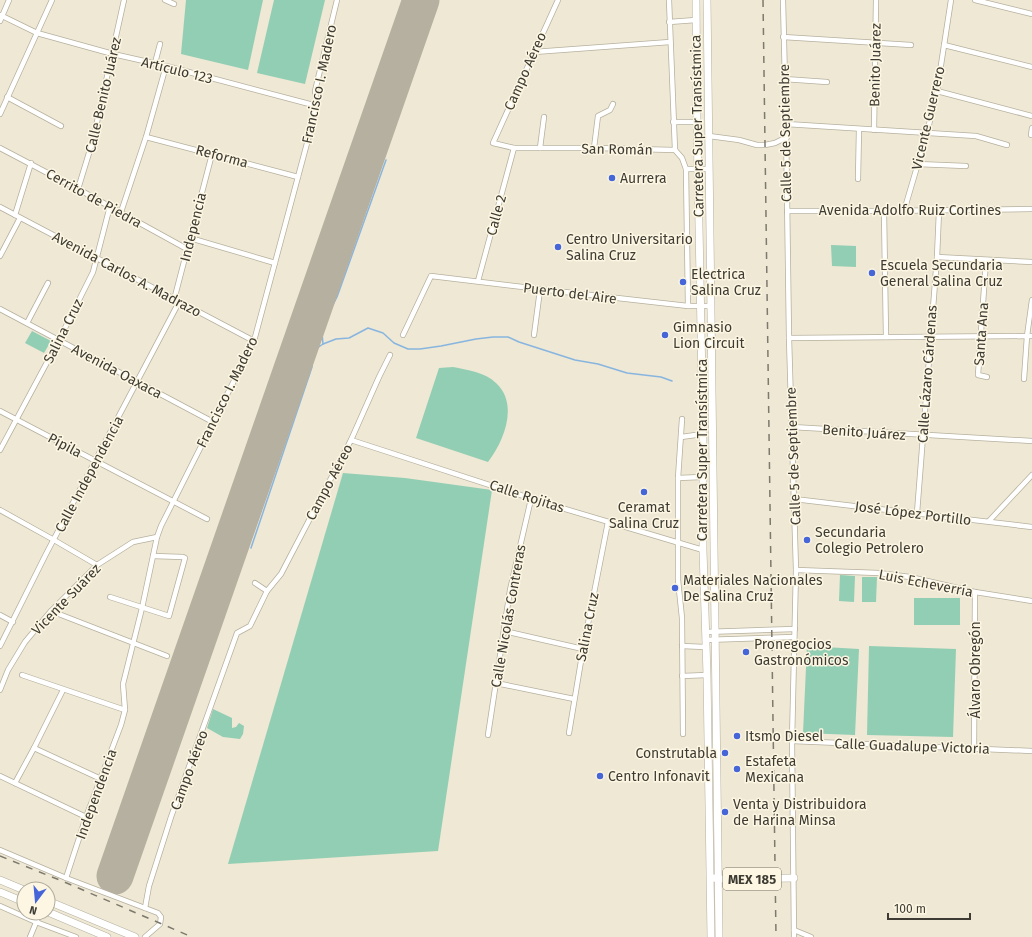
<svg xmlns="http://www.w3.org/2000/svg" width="1032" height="937" font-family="'Fira Sans',sans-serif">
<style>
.green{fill:#92ceb3}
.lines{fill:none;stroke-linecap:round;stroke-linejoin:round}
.stream{stroke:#88b5df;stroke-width:1.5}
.runway{stroke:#b6b0a1;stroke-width:37}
.minor-casing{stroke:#b6b09e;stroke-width:6}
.primary-casing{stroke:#b6b09e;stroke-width:8}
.minor{stroke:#fff;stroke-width:4.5}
.primary{stroke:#fff;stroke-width:7}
.rail{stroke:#7d796d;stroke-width:1.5;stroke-dasharray:7 7;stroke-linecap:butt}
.poi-dot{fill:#4565d8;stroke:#fcf6e2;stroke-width:1.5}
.labels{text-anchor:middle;stroke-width:3;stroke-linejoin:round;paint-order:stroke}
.shield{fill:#fcf6e2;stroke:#767368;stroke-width:1}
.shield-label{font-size:13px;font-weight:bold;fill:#3d3b33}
.street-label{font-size:14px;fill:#3d3b33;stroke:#fcf6e2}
.poi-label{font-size:14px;fill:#3d3b33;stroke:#fcf6e2;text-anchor:start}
</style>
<rect width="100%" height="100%" fill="#eee8d5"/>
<g class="green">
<polygon points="186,0 263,0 248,70 181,54"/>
<polygon points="274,0 325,0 305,84 257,73"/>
<polygon points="831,245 856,246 856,267 832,266"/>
<polygon points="32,331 51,341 44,353 25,343"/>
<path d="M453,367C467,370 485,372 496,383C519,404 504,441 488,462L416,438L439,368Z"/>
<polygon points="343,473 405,478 492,490 438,851 228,864"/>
<polygon points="840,575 855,576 854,602 839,601"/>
<polygon points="862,577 877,577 876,602 862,602"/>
<rect x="914" y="598" width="46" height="27"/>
<polygon points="807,646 859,649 855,735 803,733"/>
<polygon points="869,646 956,649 953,737 867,735"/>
<polygon points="213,709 232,718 232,728 236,727 239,723 244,726 243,734 240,739 223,737 207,728"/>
</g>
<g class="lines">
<g class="stream">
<polyline points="323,344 336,339 349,338 368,328 383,333 394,343 408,349 420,349 441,346 476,339 493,337 508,337 519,342 575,360 598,364 627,373 661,377 672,381"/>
<path d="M251,548L312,367C312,353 311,352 323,344L321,322L327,316L337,297L386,160"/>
</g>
<polyline class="runway" points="115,876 421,0"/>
<g class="minor-casing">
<g id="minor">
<polyline points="165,0 174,4"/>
<polyline points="558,0 493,143 514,148 595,148 675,150 682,158 686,169 709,169"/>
<polyline points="669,0 675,150"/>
<polyline points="783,0 786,124 789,338 796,570 792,741 794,937"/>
<polyline points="975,0 1032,14"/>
<polyline points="0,15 37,33 113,54 166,66 317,106"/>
<polyline points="0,21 9,0"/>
<polyline points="669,22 696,20"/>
<polyline points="783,37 911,45"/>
<polyline points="944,45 1032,67"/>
<polyline points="534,52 670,42"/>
<polyline points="155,63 160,44"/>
<polyline points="784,79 827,82"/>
<polyline points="937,91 1032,116"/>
<polyline points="7,97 61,126"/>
<polyline points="0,114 52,0"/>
<polyline points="673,122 697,122"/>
<polyline points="786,124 976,136 1007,145"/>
<polyline points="874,130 876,0"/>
<polyline points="1031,135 1032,128"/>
<polyline points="709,136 739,140 757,145 765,145 775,143 787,137"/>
<polyline points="146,137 298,177"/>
<polyline points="0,148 78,189 187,249"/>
<polyline points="540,148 544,117"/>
<polyline points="594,148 598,116 610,110 613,104"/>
<polyline points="917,164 966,166"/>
<polyline points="686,169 688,306"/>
<polyline points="858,179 859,129"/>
<polyline points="78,189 93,140 124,0"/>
<polyline points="0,207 254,341"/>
<polyline points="787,211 884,211 1032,209"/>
<polyline points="884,211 886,337"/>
<polyline points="904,211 927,133 937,91 951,0"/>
<polyline points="121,212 146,137 166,66"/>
<polyline points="15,215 31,163"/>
<polyline points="190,238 275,263"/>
<polyline points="0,256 20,218"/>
<polyline points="937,257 1032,262"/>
<polyline points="986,260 978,375 987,377"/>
<polyline points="478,281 514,148"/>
<polyline points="174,300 212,154"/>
<polyline points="0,309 213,422"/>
<polyline points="27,323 48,283"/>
<polyline points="403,335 431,276 573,293 688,306 711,306"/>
<polyline points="534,335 540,290"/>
<polyline points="789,338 1032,336"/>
<polyline points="1024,379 1027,336 1032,300"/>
<polyline points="0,411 207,519"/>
<polyline points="682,419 678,478 678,580 682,618 683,734"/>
<polyline points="792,427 1032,441"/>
<polyline points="681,437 703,434"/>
<polyline points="351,440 545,503 703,550"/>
<polyline points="0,450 59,340 93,272 110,206"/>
<polyline points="678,478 702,477"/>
<polyline points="794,499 1032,527"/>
<polyline points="0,510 54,540 97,565"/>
<polyline points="917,513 937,257 939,211"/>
<polyline points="989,521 1032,475"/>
<polyline points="796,570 879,573 910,577 975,592 1032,601"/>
<polyline points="255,583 267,591 281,574 351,440 379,377 390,355"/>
<polyline points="110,597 169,616 185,558 183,557 153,556"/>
<polyline points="51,611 167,656"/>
<polyline points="0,615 13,622"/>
<polyline points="504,631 583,649"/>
<polyline points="705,632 795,629"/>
<polyline points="705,640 794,637"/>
<polyline points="0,646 46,554 179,302"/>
<polyline points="682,646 705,647"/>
<polyline points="22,675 125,710"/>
<polyline points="682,676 707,675"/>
<polyline points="496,683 574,699"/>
<polyline points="0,690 8,670 25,642 51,611 97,565 133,542 157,537"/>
<polyline points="569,733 583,649 608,522"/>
<polyline points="488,735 510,590 531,499"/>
<polyline points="792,741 1032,751"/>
<polyline points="34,748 101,779"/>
<polyline points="974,749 975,592"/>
<polyline points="0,776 86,817"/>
<polyline points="15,783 34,748 63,690"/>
<polyline points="0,850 66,878 158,913 161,917 160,924 145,937"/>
<polyline points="66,878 86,817 121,725 125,710 123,684 142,608 157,537 161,526 254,341 317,106 315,91 337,0"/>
<polyline points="0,906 36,922 76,937"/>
<polyline points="145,908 149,886 171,817 237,633 250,626 267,591"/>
<polyline points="794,930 811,937"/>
<polyline points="30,937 40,913"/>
</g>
</g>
<g class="primary-casing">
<g id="primary">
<polyline points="696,0 697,122 703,434 703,550 707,675 711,937"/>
<polyline points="707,0 719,937"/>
<polyline points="714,878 718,879 794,878"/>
<polyline points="0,880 24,890"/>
<polyline points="0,892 24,902"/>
<polyline points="48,901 135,937"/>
<polyline points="48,912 107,937"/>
</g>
</g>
<use href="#minor" class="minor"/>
<use href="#primary" class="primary"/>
<g class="rail">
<polyline points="763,0 776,937"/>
<polyline points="0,856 62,881 192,937"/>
</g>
</g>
<g class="poi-dot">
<circle cx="612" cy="178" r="4"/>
<circle cx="558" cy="247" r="4"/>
<circle cx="872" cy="273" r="4"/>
<circle cx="683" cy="282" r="4"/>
<circle cx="665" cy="335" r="4"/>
<circle cx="644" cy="492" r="4"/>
<circle cx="807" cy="540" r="4"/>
<circle cx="675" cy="588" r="4"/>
<circle cx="746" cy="652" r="4"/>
<circle cx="737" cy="736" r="4"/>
<circle cx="725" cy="753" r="4"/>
<circle cx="737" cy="769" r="4"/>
<circle cx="600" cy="776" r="4"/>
<circle cx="725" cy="812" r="4"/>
</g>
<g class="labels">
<rect class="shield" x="723" y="868" width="58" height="22" rx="3"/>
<g class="shield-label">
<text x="752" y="884">MEX 185</text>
</g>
<g class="street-label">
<text transform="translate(875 65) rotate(-89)" y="5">Benito Juárez</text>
<text transform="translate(177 70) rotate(14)" y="5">Artículo 123</text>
<text transform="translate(525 71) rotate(-66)" y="5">Campo Aéreo</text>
<text transform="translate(319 84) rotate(-78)" y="5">Francisco I. Madero</text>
<text transform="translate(103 95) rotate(-77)" y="5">Calle Benito Juárez</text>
<text transform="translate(928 118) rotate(-77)" y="5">Vicente Guerrero</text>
<text transform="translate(697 126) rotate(-91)" y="5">Carretera Super Transístmica</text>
<text transform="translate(785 133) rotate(-91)" y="5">Calle 5 de Septiembre</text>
<text transform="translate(617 149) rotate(1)" y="5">San Román</text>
<text transform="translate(222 156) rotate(15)" y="5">Reforma</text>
<text transform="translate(94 198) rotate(29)" y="5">Cerrito de Piedra</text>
<text x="910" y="215">Avenida Adolfo Ruiz Cortines</text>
<text transform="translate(496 215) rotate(-75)" y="5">Calle 2</text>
<text transform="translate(193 227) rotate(-76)" y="5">Indepencia</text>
<text transform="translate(127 274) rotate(28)" y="5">Avenida Carlos A. Madrazo</text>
<text transform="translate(570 293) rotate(7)" y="5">Puerto del Aire</text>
<text transform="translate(63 331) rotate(-63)" y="5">Salina Cruz</text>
<text transform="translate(981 334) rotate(-86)" y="5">Santa Ana</text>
<text transform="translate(117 371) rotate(28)" y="5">Avenida Oaxaca</text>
<text transform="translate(927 374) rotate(-86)" y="5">Calle Lázaro Cárdenas</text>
<text transform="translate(227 392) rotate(-64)" y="5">Francisco I. Madero</text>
<text transform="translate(864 432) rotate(4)" y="5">Benito Juárez</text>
<text transform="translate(65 445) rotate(28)" y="5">Pípila</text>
<text transform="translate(702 450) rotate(-90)" y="5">Carretera Super Transístmica</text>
<text transform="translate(793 456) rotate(-92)" y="5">Calle 5 de Septiembre</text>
<text transform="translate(89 474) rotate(-62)" y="5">Calle Independencia</text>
<text transform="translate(329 482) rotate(-62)" y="5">Campo Aéreo</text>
<text transform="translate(527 496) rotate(18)" y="5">Calle Rojitas</text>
<text transform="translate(913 513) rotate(7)" y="5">José López Portillo</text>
<text transform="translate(926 583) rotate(11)" y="5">Luis Echeverría</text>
<text transform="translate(66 599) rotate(-46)" y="5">Vicente Suárez</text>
<text transform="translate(508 616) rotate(-80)" y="5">Calle Nicolás Contreras</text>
<text transform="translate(587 627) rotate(-79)" y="5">Salina Cruz</text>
<text transform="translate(975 670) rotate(-90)" y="5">Álvaro Obregón</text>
<text transform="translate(912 746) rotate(2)" y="5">Calle Guadalupe Victoria</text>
<text transform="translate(189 770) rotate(-70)" y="5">Campo Aéreo</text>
<text transform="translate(96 794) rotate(-70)" y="5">Independencia</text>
</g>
<g class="poi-label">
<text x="620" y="183">Aurrera</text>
<text x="566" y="244">Centro Universitario<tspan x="566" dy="16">Salina Cruz</tspan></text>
<text x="880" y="270">Escuela Secundaria<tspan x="880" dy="16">General Salina Cruz</tspan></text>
<text x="691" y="279">Electrica<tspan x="691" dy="16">Salina Cruz</tspan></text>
<text x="673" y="332">Gimnasio<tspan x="673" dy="16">Lion Circuit</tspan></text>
<text x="644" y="512" text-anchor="middle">Ceramat<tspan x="644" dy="16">Salina Cruz</tspan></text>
<text x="815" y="537">Secundaria<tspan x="815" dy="16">Colegio Petrolero</tspan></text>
<text x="683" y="585">Materiales Nacionales<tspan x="683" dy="16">De Salina Cruz</tspan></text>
<text x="754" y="649">Pronegocios<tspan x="754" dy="16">Gastronómicos</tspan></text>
<text x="745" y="741">Itsmo Diesel</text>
<text x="717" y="758" text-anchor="end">Construtabla</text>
<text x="745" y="766">Estafeta<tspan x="745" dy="16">Mexicana</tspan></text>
<text x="608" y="781">Centro Infonavit</text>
<text x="733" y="809">Venta y Distribuidora<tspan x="733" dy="16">de Harina Minsa</tspan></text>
</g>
</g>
<g transform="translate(36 901) rotate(196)"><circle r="19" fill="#fcf6e2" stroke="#b0ab9c"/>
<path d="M0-3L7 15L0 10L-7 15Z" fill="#4565d8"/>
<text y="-6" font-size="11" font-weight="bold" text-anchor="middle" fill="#3d3b33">N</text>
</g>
<path d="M888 913v6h82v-6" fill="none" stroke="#3d3b33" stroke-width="2"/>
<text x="894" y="913" font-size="12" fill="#3d3b33" stroke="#fcf6e2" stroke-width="3" paint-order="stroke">100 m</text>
</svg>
